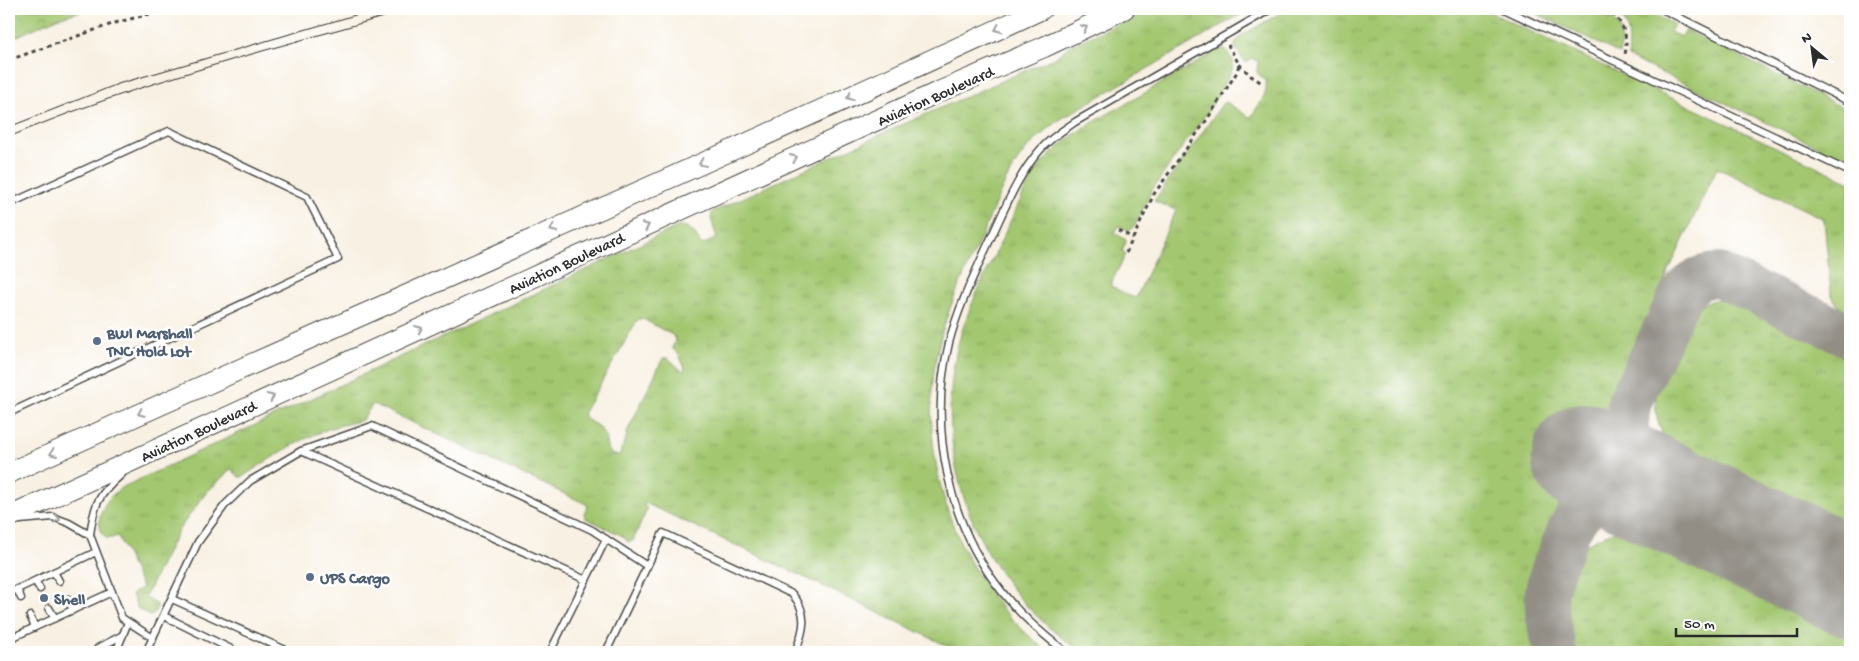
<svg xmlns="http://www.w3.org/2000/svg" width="1859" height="661" font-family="'Gochi Hand',sans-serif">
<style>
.grass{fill:url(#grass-tufts);stroke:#67794e;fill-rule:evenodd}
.park{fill:url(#park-crowns);stroke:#67794e}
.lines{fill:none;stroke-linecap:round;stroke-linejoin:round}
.taxiway{stroke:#928e86;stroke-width:44}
.runway{stroke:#928e86;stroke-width:109}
.lane-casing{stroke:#4a4946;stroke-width:9}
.primary-casing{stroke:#4a4946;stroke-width:22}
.path{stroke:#4a4946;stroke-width:3;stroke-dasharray:4 4;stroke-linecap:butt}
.lane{stroke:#fff;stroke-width:6}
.primary{stroke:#fff;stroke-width:20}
.tram{stroke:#2b2b2b;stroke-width:1}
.oneway{stroke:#a0a0a0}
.service-dot{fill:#5c6f8a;stroke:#fff;stroke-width:2}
.labels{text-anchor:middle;stroke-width:5;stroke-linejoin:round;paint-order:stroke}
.street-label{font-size:16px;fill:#2b2b2b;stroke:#fff}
.service-label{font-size:16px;font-weight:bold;fill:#4e5e75;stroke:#fff;text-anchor:start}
</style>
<defs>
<pattern id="grass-tufts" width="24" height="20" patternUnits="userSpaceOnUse" patternTransform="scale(1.25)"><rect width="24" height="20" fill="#a3c770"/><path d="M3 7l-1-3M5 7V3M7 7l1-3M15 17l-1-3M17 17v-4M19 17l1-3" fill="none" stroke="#8cab61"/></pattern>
<pattern id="park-crowns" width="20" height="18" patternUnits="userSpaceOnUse" patternTransform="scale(1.25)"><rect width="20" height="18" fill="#a3c770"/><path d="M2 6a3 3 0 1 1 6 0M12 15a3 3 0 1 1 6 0" fill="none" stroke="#8cab61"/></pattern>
</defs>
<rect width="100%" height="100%" fill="#fff"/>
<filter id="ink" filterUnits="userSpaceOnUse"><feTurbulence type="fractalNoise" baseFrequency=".02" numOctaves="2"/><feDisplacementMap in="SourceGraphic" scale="10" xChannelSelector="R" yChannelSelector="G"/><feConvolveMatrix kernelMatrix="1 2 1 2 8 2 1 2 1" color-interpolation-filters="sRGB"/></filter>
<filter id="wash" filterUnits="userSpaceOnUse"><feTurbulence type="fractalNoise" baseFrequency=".0096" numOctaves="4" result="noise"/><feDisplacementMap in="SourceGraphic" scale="20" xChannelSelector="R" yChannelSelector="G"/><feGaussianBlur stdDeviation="1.12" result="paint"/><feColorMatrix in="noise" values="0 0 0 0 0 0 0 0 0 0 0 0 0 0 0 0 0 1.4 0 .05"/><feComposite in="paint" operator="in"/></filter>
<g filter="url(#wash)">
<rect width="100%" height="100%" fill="#f8f0e2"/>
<g class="grass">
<path d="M1151,9H1250L1061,119C1048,129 1035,139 1024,152C1004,177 993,211 980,240C964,275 946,310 938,349C914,459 957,585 1049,652H960L802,576L645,503L644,505L647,509L633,541L628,542L621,535L585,518L584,514L588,505L373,404L362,420C351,424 339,425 328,429C296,441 270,459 242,477H239L231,469L206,493L178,531L145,597L158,605L154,614L150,616L138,609L132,594L142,587L118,536L107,539C89,523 106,498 121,488L679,226C692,225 696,237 702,245L717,238L711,219L712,212L897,127L1056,57L1069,46ZM638,319H643L674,336L676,340L672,348L679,355L685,368L684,371L681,370L668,358H663L627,432C627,441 621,446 620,455H612L606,445L607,438L599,427L588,420L583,414Z"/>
<path d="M1287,9H1483L1850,182V315C1840,310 1835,303 1831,293L1824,219L1717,168L1537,551C1524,586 1527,617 1534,652H1082C982,589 931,465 957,349C965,314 982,282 997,250C1009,225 1020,199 1033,175C1057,140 1095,121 1131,101C1160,84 1189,67 1218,50L1223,49L1227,51L1233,61L1232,71L1208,111L1152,190L1135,226L1129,231L1119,226L1115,233L1126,240V242L1122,251L1126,254L1110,285L1129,296L1136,298L1176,210L1154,201L1223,103L1226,102L1249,117L1252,116C1258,104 1273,90 1263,78C1261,76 1258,75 1257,72L1258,61L1251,58L1247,62L1244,61L1235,47V43L1241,36Z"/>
<polygon points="1527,9 1599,9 1613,19 1620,29 1621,45 1620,54"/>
<path d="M1612,9H1643L1674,24L1670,32L1681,37L1686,30L1850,111V162L1628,57C1630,36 1630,22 1612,9Z"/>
<path d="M1721,299L1732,301L1850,357V540C1816,524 1781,507 1746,491C1721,479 1689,469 1671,447C1656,429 1652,404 1659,382L1691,313L1706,302Z"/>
<path d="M1635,528L1665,534L1850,621V652H1573C1570,637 1565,622 1564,607C1561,558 1589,532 1635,528Z"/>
</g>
<polygon class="park" points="9,9 88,9 57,18 9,40"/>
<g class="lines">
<g class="taxiway">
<path d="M1650,488C1629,459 1622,436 1630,401L1681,295C1693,280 1700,276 1719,275L1850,336"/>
<path d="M1555,652C1551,633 1545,612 1547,591C1549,576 1556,562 1562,547C1566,539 1568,530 1573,523C1590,495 1620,489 1650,488"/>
</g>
<polyline class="runway" points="1586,458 1850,582"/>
</g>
</g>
<g filter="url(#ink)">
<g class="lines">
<g class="lane-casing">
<g id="lane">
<polyline points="1504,9 1850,172"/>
<polyline points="1662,9 1850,102"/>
<polyline points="9,204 169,131 307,197 338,259 9,413"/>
<polyline points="301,451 586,580 606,539"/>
<path d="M20,520L53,517L69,523L90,535C94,504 98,495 122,474"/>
<polyline points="90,535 122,618 153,638"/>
<polyline points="54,572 59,581"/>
<polyline points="35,581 40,589"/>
<polyline points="17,589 21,598"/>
<polyline points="9,593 96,552"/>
<polyline points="68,599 73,610"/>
<polyline points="172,599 290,652"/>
<polyline points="49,608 55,618"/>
<polyline points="30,616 35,627"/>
<polyline points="164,616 237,652"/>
<polyline points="9,628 13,637"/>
<polyline points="9,639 112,592"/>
<polyline points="96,652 98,648 123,635"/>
<polyline points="116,652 128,622"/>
<polyline points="146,652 198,542 225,505 250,481 301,451 372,426 592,530 647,566"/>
<polyline points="550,652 586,580"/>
<path d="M606,652L663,533L792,594C809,613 804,631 795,652"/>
<path d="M1066,652C1043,635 1021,616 1003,593C948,525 928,428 949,343C958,308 974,275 989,242C1004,211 1017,176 1040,150C1050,138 1063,130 1075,122L1271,9"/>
</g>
</g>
<g class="primary-casing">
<g id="primary">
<path d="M9,473C353,317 700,168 1042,9"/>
<polyline points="9,517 936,93 1044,47 1124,9"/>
</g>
</g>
<g class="path">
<path d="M1606,9C1622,19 1629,35 1625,54"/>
<polyline points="9,60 115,23 169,9"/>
<polyline points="1239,64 1251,76 1262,83"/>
<polyline points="1118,230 1133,238"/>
<polyline points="1126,253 1154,194 1208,118 1237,72 1239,64 1228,45"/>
</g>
<use href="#lane" class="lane"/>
<use href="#primary" class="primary"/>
<g class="tram">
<polyline points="9,127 118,84 376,9"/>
<path d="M9,137C138,82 276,48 411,9"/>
</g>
</g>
<defs><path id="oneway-chevron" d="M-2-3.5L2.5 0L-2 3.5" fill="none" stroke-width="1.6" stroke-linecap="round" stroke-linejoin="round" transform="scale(1.25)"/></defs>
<g class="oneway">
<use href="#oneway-chevron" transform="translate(1084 28) rotate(-26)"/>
<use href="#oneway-chevron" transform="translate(998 29) rotate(155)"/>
<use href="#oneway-chevron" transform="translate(850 97) rotate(156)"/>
<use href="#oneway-chevron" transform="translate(794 158) rotate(-24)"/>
<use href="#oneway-chevron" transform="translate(702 163) rotate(156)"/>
<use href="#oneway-chevron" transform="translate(646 226) rotate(-25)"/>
<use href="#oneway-chevron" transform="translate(553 229) rotate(156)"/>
<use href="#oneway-chevron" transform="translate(419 329) rotate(-25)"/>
<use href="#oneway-chevron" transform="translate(271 397) rotate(-25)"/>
<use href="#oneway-chevron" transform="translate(141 413) rotate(155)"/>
<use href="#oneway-chevron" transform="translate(53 453) rotate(156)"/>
<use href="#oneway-chevron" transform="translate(57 519) rotate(15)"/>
</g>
</g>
<g class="service-dot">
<circle cx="97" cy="341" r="5"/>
<circle cx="310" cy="577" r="5"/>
<circle cx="44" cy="598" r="5"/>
</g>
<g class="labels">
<g class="street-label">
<text transform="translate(935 95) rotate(-24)" y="6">Aviation Boulevard</text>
<text transform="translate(566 262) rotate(-25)" y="6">Aviation Boulevard</text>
<text transform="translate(198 430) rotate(-25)" y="6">Aviation Boulevard</text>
</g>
<g class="service-label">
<text x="107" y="338">BWI Marshall<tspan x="107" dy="18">TNC Hold Lot</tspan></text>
<text x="320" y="583">UPS Cargo</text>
<text x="54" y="604">Shell</text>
</g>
</g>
<rect width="1859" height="661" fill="none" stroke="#fff" stroke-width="30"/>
<g transform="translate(1812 48) rotate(331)" stroke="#ffffff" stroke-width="4" paint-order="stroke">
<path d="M0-4L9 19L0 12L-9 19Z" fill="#2b2b2b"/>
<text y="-8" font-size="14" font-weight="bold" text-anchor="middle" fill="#2b2b2b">N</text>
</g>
<path d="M1676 628v8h121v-8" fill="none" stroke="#2b2b2b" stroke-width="2.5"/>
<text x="1684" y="628" font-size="15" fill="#2b2b2b" stroke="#ffffff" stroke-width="4" paint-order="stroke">50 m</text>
</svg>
